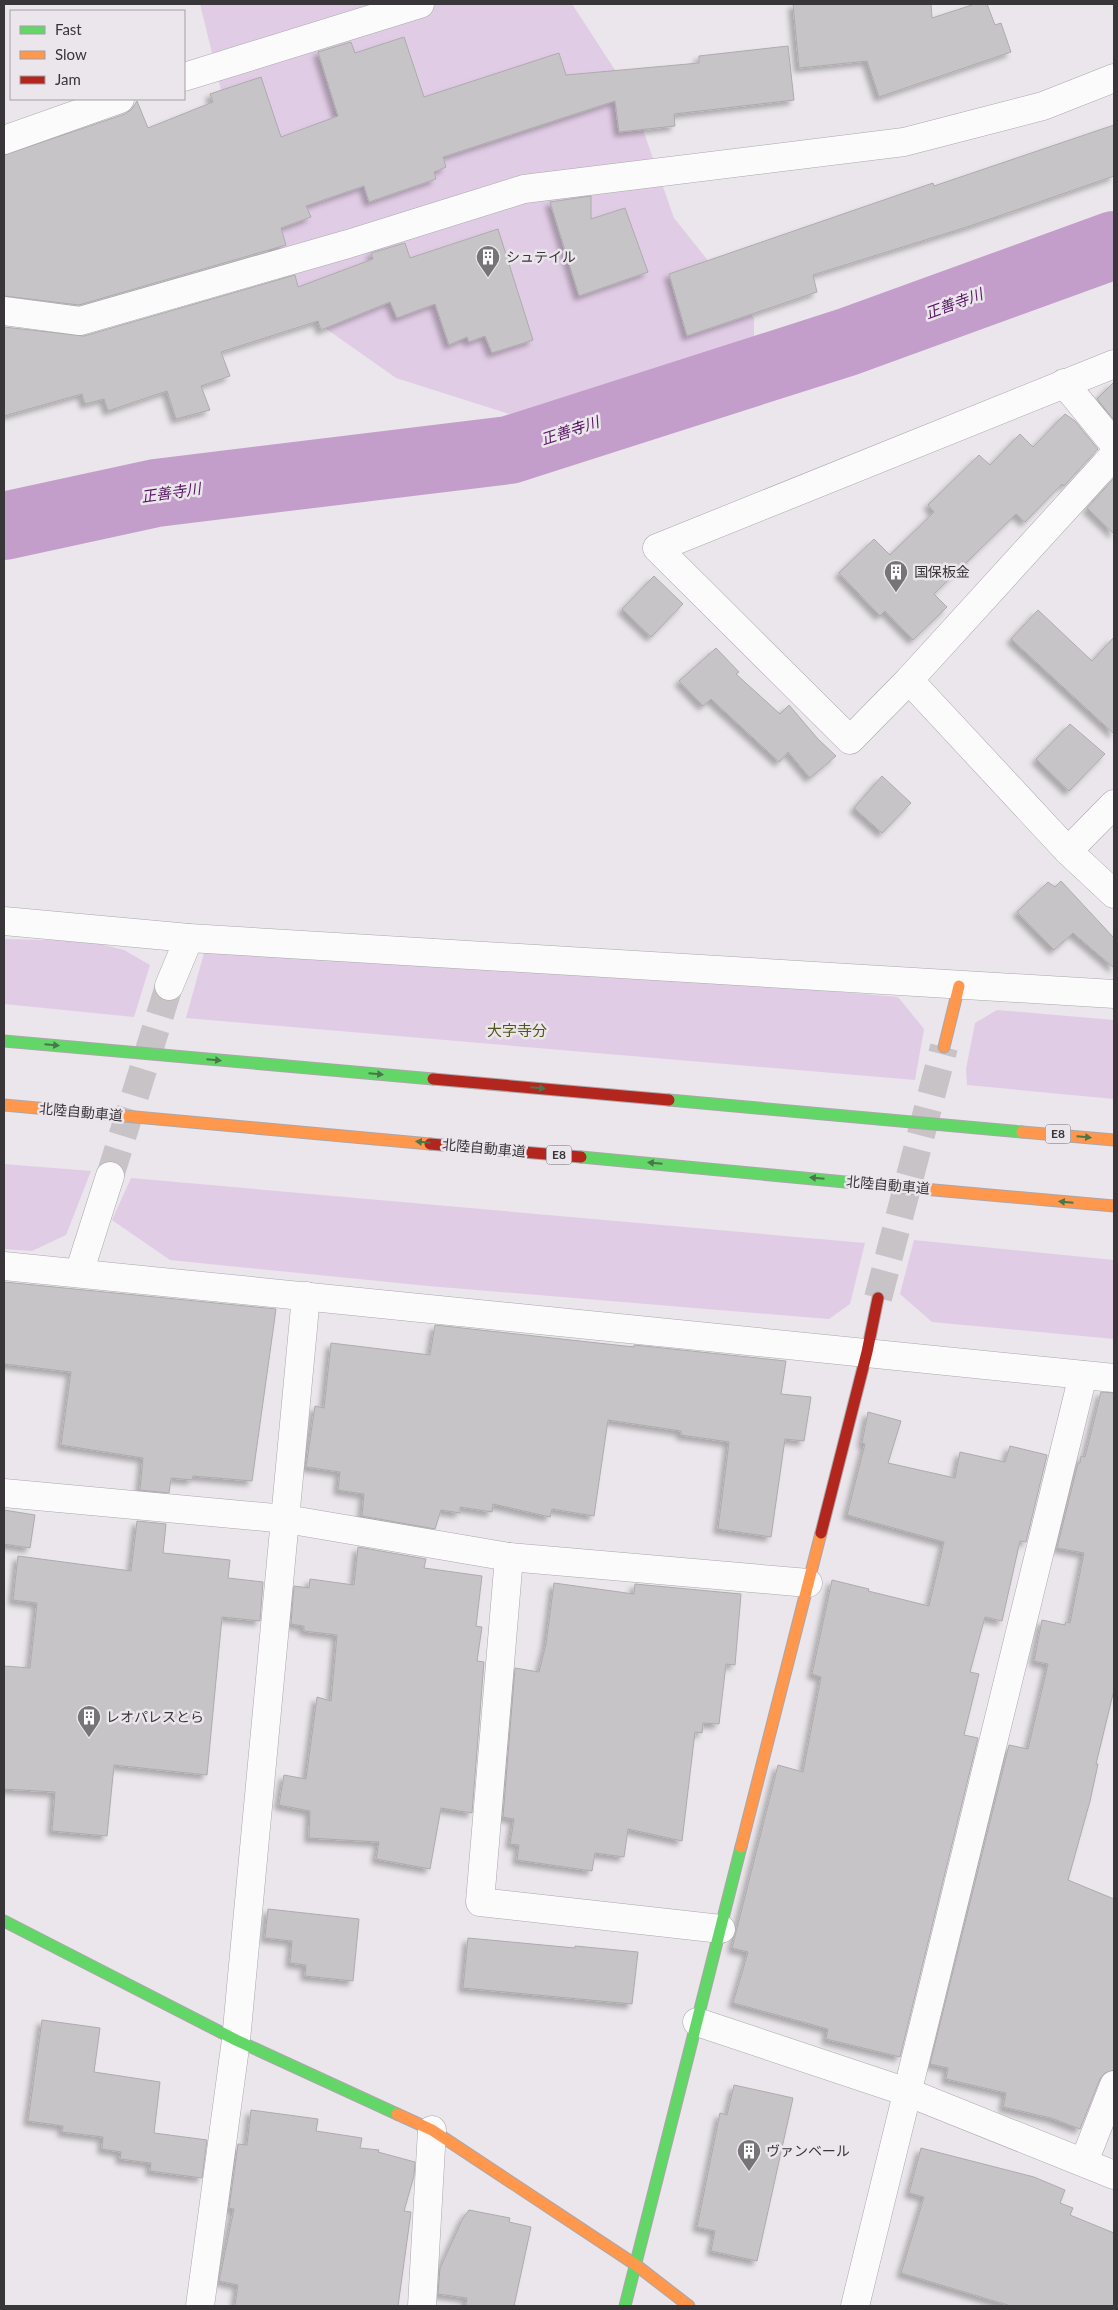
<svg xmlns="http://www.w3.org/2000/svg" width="1118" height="2310" font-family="Lato,'Noto Sans JP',sans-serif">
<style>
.green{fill:#e1cce5}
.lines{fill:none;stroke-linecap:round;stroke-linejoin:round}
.river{stroke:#c49eca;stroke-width:68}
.building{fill:#c7c4c8;stroke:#aeabae;filter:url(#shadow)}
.street-tunnel{stroke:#c7c3c7;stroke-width:28;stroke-dasharray:28 14;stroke-linecap:butt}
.secondary-tunnel{stroke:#c7c3c7;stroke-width:28;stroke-dasharray:28 14;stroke-linecap:butt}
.street-casing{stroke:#aaa7ab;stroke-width:29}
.fast-casing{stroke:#aaa7ab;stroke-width:13}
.slow-casing{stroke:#aaa7ab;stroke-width:13}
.jam-casing{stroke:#aaa7ab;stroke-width:13}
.street{stroke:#fcfbfc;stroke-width:28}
.fast{stroke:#63d668;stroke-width:11}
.slow{stroke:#ff974d;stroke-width:11}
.jam{stroke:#b3261e;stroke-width:11}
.oneway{fill:#4a764c}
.labels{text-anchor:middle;stroke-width:5;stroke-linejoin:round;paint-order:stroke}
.shield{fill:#ebe5ec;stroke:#6e6a6f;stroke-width:1}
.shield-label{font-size:12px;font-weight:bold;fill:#393639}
.poi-label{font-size:14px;fill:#393639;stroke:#ebe5ec;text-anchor:start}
.street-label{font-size:14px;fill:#393639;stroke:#ebe5ec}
.water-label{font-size:15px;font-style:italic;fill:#571662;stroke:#ebe5ec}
.neighbourhood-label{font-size:15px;fill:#53561b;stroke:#ebe5ec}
</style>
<defs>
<filter id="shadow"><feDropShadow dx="-4.5" dy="4.5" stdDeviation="2.5" flood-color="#0004"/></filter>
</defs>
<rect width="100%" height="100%" fill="#eae6eb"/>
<g class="green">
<polygon points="200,4 572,4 630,93 674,218 754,318 754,357 738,399 649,420 519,417 396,378 288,302 247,196"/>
<polygon points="233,938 898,997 924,1029 915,1080 186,1018 204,953"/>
<polygon points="4,939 88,941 124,950 150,965 134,1017 4,1004"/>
<polygon points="997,1010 1114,1020 1114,1099 967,1085 966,1069 975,1023"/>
<polygon points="4,1164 91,1171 66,1235 32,1251 4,1249"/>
<polygon points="131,1178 865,1243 850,1304 829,1319 428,1286 170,1260 112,1220"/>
<polygon points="914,1240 1114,1260 1114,1339 932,1322 900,1294"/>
</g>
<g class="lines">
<polyline class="river" points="4,526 156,493 509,450 847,342 1114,245"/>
</g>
<g class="building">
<polygon points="793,4 931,4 932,18 975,4 987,4 995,25 1001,23 1011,52 879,97 867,61 799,68"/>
<polygon points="404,37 424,97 559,53 566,75 699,63 699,56 788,46 794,100 674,114 675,126 619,132 615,101 443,157 446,167 434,172 436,179 369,202 364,186 306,206 311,217 281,228 286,245 79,305 4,296 4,155 125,114 132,109 137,101 148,128 213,102 210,94 261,77 281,137 338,116 318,52 351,42 355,53"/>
<polygon points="1114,125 1114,176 970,226 813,275 817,292 687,336 669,274 933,183 934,186"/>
<polygon points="591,196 591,219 625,208 648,272 579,296 550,202"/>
<polygon points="498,229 533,340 492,353 485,336 469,342 467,337 449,345 435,304 397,318 390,302 321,330 318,321 221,352 230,376 201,386 210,410 176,419 167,391 108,411 104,399 85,404 82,394 4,416 4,327 84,336 295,275 298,287 373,259 371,253 405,243 410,258"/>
<polygon points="1114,382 1114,420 1097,399"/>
<polygon points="1065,414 1075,421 1098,449 1064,486 1062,484 1025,522 1016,514 934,594 947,607 913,640 885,611 880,616 839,573 874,539 890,555 934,512 928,505 979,455 990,465 1020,434 1033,447"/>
<polygon points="1114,478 1114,534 1087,508"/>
<polygon points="654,576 683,604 651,637 622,609"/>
<polygon points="1038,610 1092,661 1114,637 1114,734 1011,639"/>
<polygon points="716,648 739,672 736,674 780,714 789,705 818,739 836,756 810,778 788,752 779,762 711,699 703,706 679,681"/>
<polygon points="1070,724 1105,754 1069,791 1036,759"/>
<polygon points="882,776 911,803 882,833 854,808"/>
<polygon points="1061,881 1114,938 1114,968 1073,933 1054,950 1017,912 1048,882 1055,887"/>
<polygon points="4,1282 276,1309 252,1481 193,1476 192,1480 171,1478 169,1493 140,1490 143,1458 61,1445 71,1372 4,1364"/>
<polygon points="435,1325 634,1347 634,1345 786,1361 781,1394 811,1397 804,1441 785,1439 771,1537 718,1529 729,1442 681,1435 681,1431 608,1420 594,1516 552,1509 550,1517 493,1504 492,1512 460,1507 460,1513 441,1510 435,1529 362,1516 364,1494 338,1490 340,1472 306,1467 315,1406 324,1408 331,1343 430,1355"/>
<polygon points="1101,1392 1114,1393 1114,1690 1096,1764 1098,1764 1090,1801 1068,1880 1114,1899 1114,2070 1105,2073 1100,2079 1080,2129 1051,2118 1003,2107 1006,2093 946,2079 948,2068 930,2064 1009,1745 1028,1749 1048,1664 1034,1661 1042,1620 1065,1625 1066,1622 1070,1623 1084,1553 1057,1548 1078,1463 1080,1463 1081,1456 1085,1457"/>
<polygon points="868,1412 901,1421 888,1463 955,1478 960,1452 1005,1462 1010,1446 1047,1455 1026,1542 1020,1541 1002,1621 985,1617 970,1672 979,1674 964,1735 978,1738 900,2057 826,2039 828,2029 733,2003 748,1952 732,1948 778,1765 803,1772 821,1677 812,1674 832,1580 869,1589 868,1591 929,1606 944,1542 847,1515 865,1444 862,1443"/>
<polygon points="4,1510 35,1515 30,1548 4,1544"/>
<polygon points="137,1521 166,1524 163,1553 230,1560 228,1578 263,1582 260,1621 222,1617 207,1775 114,1765 107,1836 52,1831 55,1792 4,1789 4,1666 30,1668 37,1603 13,1600 18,1556 131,1571"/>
<polygon points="358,1547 426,1559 424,1568 482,1576 476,1626 482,1627 477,1661 484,1662 472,1813 441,1808 430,1869 376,1859 379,1842 309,1838 310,1811 279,1805 284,1775 306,1779 317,1697 331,1701 337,1635 304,1631 304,1626 291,1624 294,1586 309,1588 310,1579 354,1585"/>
<polygon points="554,1583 634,1594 635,1584 741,1594 735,1665 726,1664 719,1724 703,1723 702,1733 695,1732 682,1841 628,1829 624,1857 595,1853 592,1871 517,1860 519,1845 510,1844 514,1819 503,1817 515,1668 539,1672 546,1644"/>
<polygon points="268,1909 359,1919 353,1981 305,1976 306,1965 290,1963 292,1941 265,1938"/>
<polygon points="468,1938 575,1948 575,1946 638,1952 632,2004 463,1988"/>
<polygon points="42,2020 100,2028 94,2072 160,2082 154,2133 207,2140 202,2178 150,2171 151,2163 120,2159 121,2152 102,2149 103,2137 62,2132 63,2126 28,2121"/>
<polygon points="734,2085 793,2098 757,2261 711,2251 715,2231 697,2227 720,2113 727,2115"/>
<polygon points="251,2110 318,2119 316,2131 362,2138 360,2148 379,2150 378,2152 415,2162 414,2176 404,2211 411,2212 398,2306 235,2306 238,2285 219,2281 234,2209 229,2208 238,2144 247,2145"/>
<polygon points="921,2148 1034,2177 1065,2190 1060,2203 1073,2208 1070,2215 1114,2233 1114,2306 1011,2306 901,2273 924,2197 909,2193"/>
<polygon points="469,2210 510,2218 509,2222 531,2227 514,2306 466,2306 467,2298 438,2294 440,2268 463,2218"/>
</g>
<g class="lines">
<polyline class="street-tunnel" points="110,1176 169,986"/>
<polyline class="secondary-tunnel" points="878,1298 944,1047"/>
<g class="street-casing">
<g id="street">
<polyline points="184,77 420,4"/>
<polyline points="4,140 120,99"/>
<polyline points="4,311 80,321 348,244 524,189 904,142 1043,106 1114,78"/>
<polyline points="1114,364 657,548 850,740 909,680 1068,851 1114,894"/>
<polyline points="1064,383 1114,444"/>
<polyline points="909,680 1114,455"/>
<polyline points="1068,851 1114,804"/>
<polyline points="4,921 189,938 1114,994"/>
<polyline points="169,986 189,938"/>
<polyline points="4,1266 1114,1378"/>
<polyline points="79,1273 110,1176"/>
<polyline points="4,1493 286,1519 509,1557 808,1583"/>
<polyline points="509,1557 480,1902 721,1929"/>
<polyline points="697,2022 907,2092 1114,2175"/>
<polyline points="1084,2162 1114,2085"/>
<polyline points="200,2306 236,2040 306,1296"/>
<polyline points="422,2306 432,2130"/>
<polyline points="855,2306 1083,1375"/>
</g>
</g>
<g class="fast-casing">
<g id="fast">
<polyline points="4,1041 433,1079"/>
<polyline points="669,1100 1022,1132"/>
<polyline points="581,1157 856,1183"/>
<polyline points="4,1921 236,2040 397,2114"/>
<polyline points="625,2306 741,1847"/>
</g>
</g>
<g class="slow-casing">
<g id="slow">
<polyline points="944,1047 959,986"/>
<polyline points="4,1105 430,1144"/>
<polyline points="1022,1132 1114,1140"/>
<polyline points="856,1183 1114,1206"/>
<polyline points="741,1847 821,1533"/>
<polyline points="397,2114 432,2130 636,2265 689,2306"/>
</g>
</g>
<g class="jam-casing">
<g id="jam">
<polyline points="433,1079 669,1100"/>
<polyline points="430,1144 581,1157"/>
<polyline points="821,1533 867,1352 878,1298"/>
</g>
</g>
<use href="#street" class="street"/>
<use href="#fast" class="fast"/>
<use href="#slow" class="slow"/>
<use href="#jam" class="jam"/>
</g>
<defs><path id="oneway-solid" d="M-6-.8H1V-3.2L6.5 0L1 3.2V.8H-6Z" transform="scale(1.25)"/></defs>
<g class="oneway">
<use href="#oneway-solid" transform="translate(52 1045) rotate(5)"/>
<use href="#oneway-solid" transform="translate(214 1060) rotate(5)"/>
<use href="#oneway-solid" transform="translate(376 1074) rotate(5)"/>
<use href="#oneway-solid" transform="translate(538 1088) rotate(5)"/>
<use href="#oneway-solid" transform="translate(1084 1137) rotate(5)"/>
<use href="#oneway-solid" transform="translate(423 1142) rotate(-175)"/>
<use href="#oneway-solid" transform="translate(655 1163) rotate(-175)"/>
<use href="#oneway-solid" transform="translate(817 1178) rotate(-175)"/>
<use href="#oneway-solid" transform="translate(1066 1202) rotate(-175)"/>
</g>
<defs>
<g id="building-pin" transform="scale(1.25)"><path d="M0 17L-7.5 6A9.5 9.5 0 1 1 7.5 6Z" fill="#777477" stroke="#ebe5ec"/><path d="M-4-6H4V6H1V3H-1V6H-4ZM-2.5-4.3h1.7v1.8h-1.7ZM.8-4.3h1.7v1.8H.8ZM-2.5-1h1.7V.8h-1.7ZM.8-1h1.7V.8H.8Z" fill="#fff"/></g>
</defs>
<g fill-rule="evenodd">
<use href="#building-pin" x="488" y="257"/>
<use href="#building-pin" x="896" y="572"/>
<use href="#building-pin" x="89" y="1717"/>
<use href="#building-pin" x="749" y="2151"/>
</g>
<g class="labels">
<g class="shield">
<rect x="1045.5" y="1124.5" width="25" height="19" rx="4"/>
<rect x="546.5" y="1145.5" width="25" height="19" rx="4"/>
</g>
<g class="shield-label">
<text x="1058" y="1138">E8</text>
<text x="559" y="1159">E8</text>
</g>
<g class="poi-label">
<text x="506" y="262">シュテイル</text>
<text x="914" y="577">国保板金</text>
<text x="106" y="1722">レオパレスとら</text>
<text x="766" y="2156">ヴァンベール</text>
</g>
<g class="street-label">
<text transform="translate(81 1112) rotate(5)" y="5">北陸自動車道</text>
<text transform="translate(484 1148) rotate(5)" y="5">北陸自動車道</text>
<text transform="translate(888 1185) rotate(5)" y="5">北陸自動車道</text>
</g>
<g class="water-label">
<text transform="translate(954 304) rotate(-20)" y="5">正善寺川</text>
<text transform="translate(570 431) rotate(-18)" y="5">正善寺川</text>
<text transform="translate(171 493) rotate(-8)" y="5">正善寺川</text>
</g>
<g class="neighbourhood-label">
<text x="517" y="1036">大字寺分</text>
</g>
</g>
<rect width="1118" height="2310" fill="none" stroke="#393639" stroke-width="10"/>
<rect x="10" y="10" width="175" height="90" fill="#ebe5ec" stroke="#a49fa4"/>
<rect x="20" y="26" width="25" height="8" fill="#63d668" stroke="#a49fa4"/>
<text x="55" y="35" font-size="15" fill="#393639">Fast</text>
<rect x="20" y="51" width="25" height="8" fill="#ff974d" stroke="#a49fa4"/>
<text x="55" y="60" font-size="15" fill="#393639">Slow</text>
<rect x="20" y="76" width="25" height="8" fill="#b3261e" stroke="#a49fa4"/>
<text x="55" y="85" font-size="15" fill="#393639">Jam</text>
</svg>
